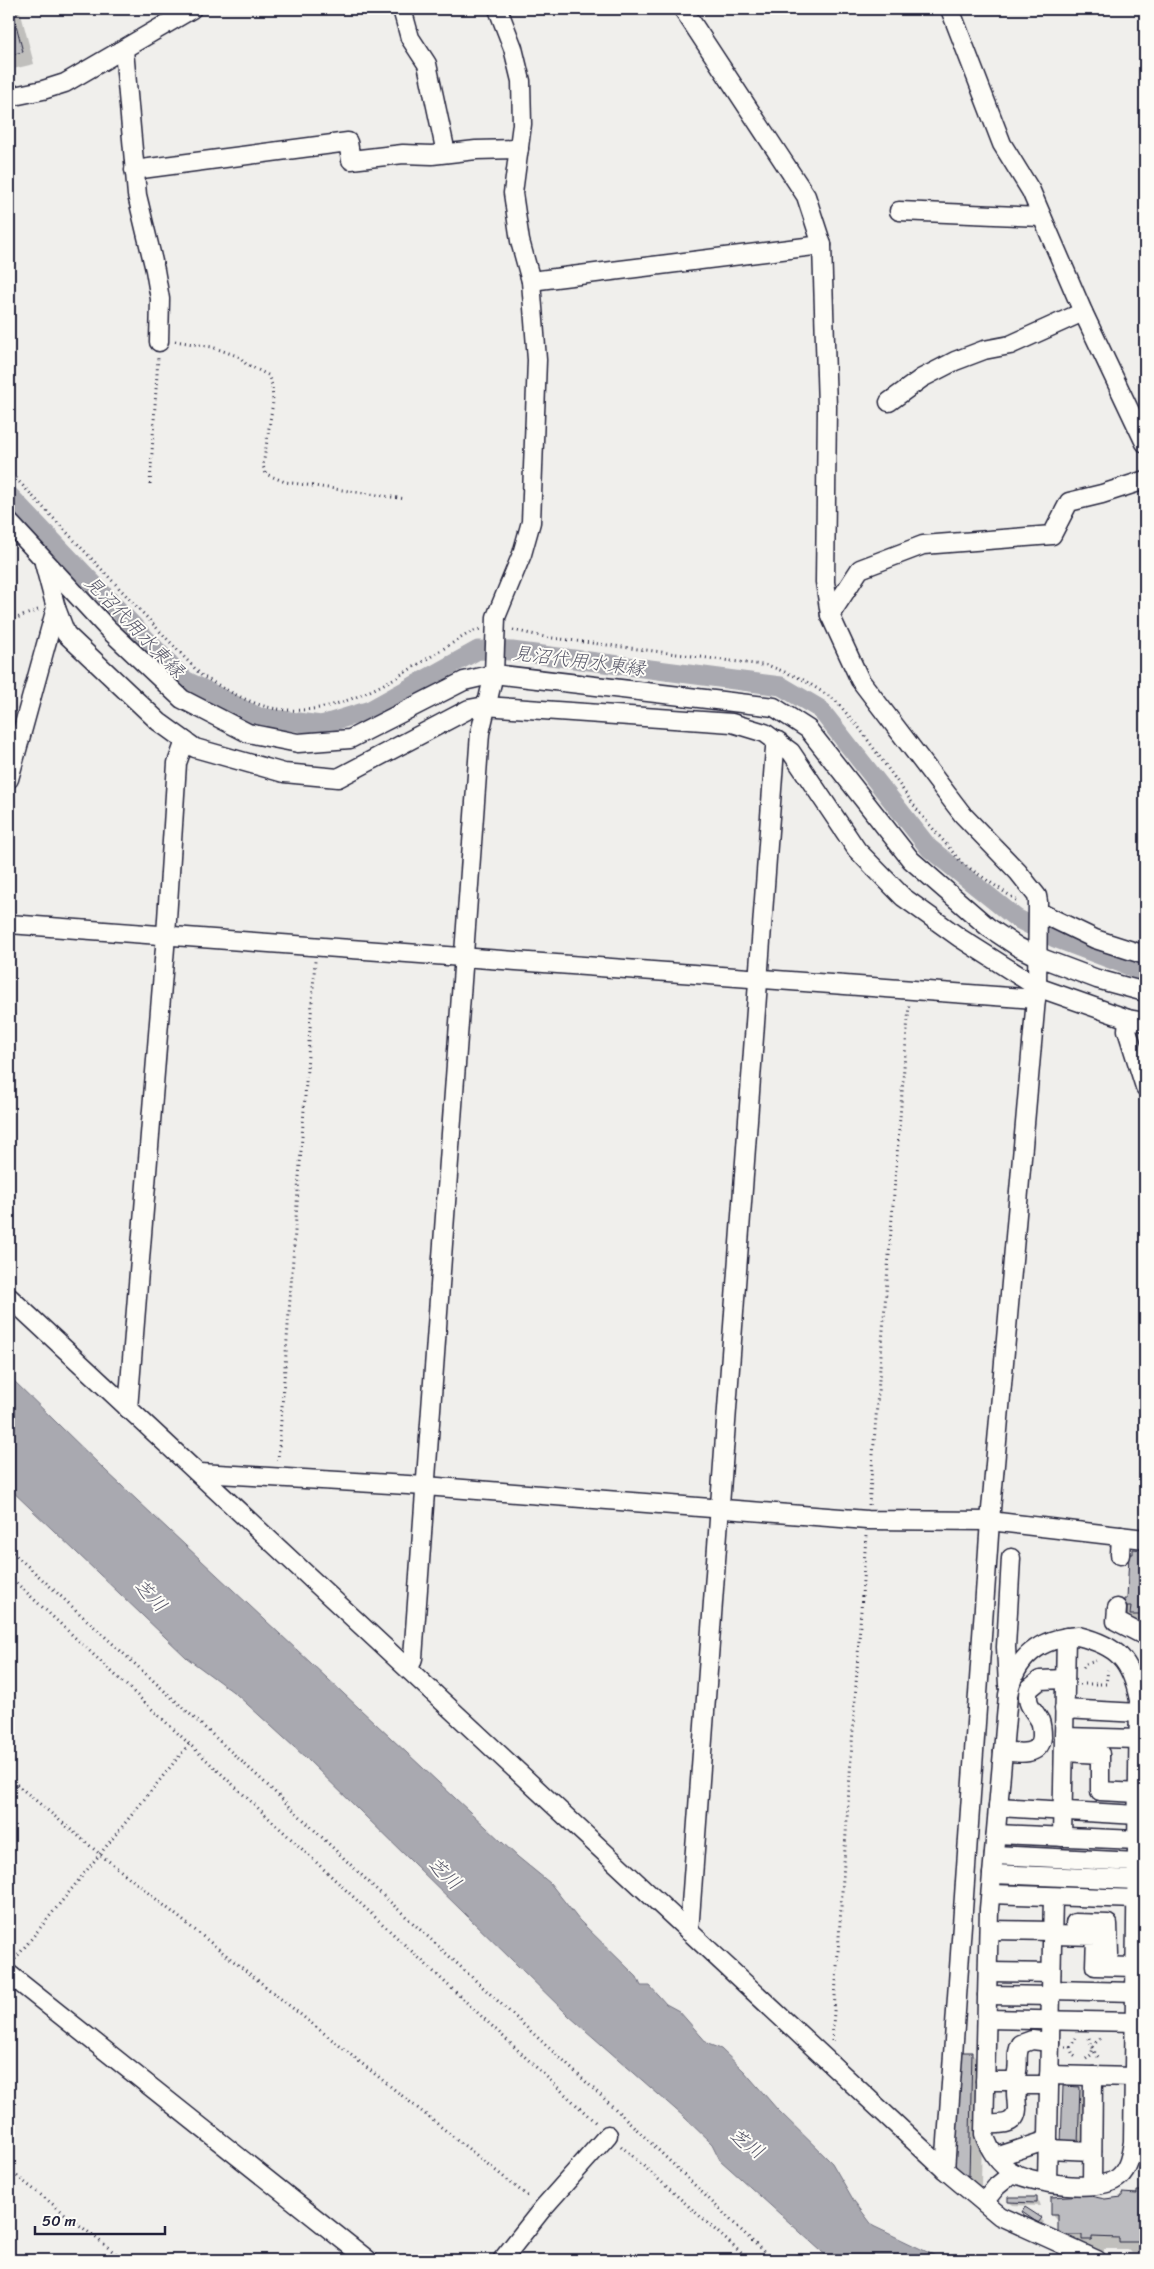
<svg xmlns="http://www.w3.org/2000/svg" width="1154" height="2269" font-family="Sriracha,'Klee One',sans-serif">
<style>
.water{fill:#a9a9b0;stroke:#737381}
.shadow{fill:#0003}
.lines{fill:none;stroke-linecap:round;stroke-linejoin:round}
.canal{stroke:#a9a9b0;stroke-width:19}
.building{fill:#bcbcc0;stroke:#22223b}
.minor-casing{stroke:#22223b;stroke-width:21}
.path{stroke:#22223b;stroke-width:3;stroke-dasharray:1 4;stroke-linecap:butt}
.minor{stroke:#fdfcf7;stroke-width:18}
.labels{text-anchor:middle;stroke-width:4;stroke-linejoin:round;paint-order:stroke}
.water-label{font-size:19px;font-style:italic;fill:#58586a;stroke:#fdfcf7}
</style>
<rect width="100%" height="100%" fill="#f0efec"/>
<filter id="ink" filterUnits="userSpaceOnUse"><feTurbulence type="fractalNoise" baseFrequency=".02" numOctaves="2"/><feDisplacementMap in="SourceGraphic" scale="10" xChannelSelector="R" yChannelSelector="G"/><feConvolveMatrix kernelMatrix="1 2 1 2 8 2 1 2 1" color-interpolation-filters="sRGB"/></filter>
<g filter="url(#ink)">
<polygon class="water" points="9,1376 106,1471 518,1857 550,1883 579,1920 637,1977 641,1986 650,1986 666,2004 679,2011 708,2044 721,2049 744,2071 777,2109 832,2163 854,2201 873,2226 944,2260 831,2260 720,2160 712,2144 683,2116 569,2016 306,1758 236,1694 187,1658 9,1488"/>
<g class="shadow">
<polygon points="9,9 16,9 21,14 34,64 9,70"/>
<polygon points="1134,1550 1145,1551 1145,1626 1139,1621 1138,1626 1136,1626 1124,1614 1128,1600"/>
<polygon points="971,2053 983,2066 981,2187 975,2187 957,2170"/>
<polygon points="1080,2088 1088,2096 1086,2152 1071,2151"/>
<polygon points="1143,2091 1145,2091 1145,2159 1142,2156"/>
<polygon points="1145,2193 1145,2254 1132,2253 1128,2249 1104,2249 1104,2252 1095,2251 1090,2247 1071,2246 1059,2234 1059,2222 1052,2214 1105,2200 1123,2198 1123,2194"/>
<polygon points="1037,2198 1040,2206 1013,2205 1009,2202"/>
<polygon points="1023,2212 1041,2219 1044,2222 1042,2225"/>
</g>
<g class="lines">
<polyline class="canal" points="9,495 185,680 259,717 321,725 370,710 478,650 512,651 781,686 820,709 929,848 1016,918 1055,938 1145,972"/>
</g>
<g class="building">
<polygon points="9,9 12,9 23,52 9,55"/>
<polygon points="1133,1549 1145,1550 1145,1615 1130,1615 1131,1606 1127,1606 1127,1615 1123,1614 1124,1599 1127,1599 1129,1554 1133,1554"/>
<polygon points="962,2052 972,2052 969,2176 961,2175 956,2170 955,2159"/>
<polygon points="1063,2086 1080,2087 1078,2144 1061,2144"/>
<polygon points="1141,2089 1145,2089 1145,2156 1140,2156"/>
<polygon points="1137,2191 1145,2191 1145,2238 1139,2238 1139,2242 1119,2242 1119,2238 1092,2237 1092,2240 1082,2240 1082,2235 1058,2235 1058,2215 1051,2215 1051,2197 1085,2195 1105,2199 1122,2197 1122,2193 1137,2194"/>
<polygon points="1008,2197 1037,2197 1037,2203 1008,2202"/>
<polygon points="1025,2207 1042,2218 1038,2223 1022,2212"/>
</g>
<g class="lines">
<g class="minor-casing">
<g id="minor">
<polyline points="402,9 410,38 427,64 446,153"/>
<polyline points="683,9 806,196 822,245 827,407 825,582 830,615 860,680 963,815 1018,872 1037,896 1038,902 1037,987 990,1521 945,2170 1000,2216 1097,2260"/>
<polyline points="950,9 1002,144 1031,191 1083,312 1145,443"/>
<polyline points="124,50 137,195 155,270 160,299 159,342"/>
<polyline points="9,97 43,90 65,83 192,9"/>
<polyline points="134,170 348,142 351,160 403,154 432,155 476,150 519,149"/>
<polyline points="899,211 1042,217"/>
<polyline points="531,281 822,245"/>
<polyline points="889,402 922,378 955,361 984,350 1010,345 1083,312"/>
<polyline points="9,522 108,629 182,699 248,733 298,743 350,739 464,681 494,674 774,707 808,729 911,860 988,927 1018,947 1036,956 1097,979 1145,992"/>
<polyline points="56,608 66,634 159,722 195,748 284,773 338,778 469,709 485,706 732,723 765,733 791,752 857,850 903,897 960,938 1037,987 1128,1019 1145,1022"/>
<polyline points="830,615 860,569 923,545 1052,535 1069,502 1102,494 1145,480"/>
<polyline points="9,779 56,608 44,563"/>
<polyline points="1039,912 1095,939 1145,955"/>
<polyline points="9,924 1036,999"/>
<polyline points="1128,1019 1127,1030 1145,1087"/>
<polyline points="9,1297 945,2170"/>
<polyline points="128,1409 166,935 177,763 185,741"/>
<polyline points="200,1473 425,1486 867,1520 990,1521 1145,1539"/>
<polyline points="1120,1555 1121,1536"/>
<polyline points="1117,1608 1116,1621 1145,1636"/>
<path d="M1078,1636C1118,1646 1131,1660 1139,1700L1133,2142C1131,2154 1129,2168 1119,2177C1101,2193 1035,2184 1014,2173C999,2165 989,2149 984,2134L989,1909L1008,1695C1015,1657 1040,1638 1078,1636Z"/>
<polyline points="409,1670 413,1658 480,733 494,674 496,617 522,554 531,522 537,360 531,281 520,241 513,193 522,124 521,81 513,48 498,9"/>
<polyline points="1008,1685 1006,1647 1011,1558"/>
<polyline points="1064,1709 1139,1713"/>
<polyline points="1064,1737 1139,1739"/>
<path d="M1003,1751C1017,1753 1040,1757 1042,1737C1042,1731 1042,1726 1040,1721C1033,1708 1025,1705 1029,1689L1040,1680L1065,1679"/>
<polyline points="1064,1752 1100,1754 1100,1791 1138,1793"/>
<polyline points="998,1807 1138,1815"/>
<polyline points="996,1834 1137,1840"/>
<polyline points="1062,1837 1066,1637"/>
<polyline points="994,1855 1137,1862"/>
<polyline points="992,1874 1137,1880"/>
<polyline points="991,1894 1137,1899"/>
<polyline points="1075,1923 1108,1924 1109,1954"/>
<polyline points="989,1930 1052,1931"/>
<polyline points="689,1932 775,748 778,741"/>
<polyline points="1052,1935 1096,1936 1095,1966 1135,1967"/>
<polyline points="988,1972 1051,1973"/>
<polyline points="9,1974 368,2260"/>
<polyline points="1051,1990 1135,1992"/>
<polyline points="987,1995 1051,1996"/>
<polyline points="987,2019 1135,2022"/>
<polyline points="1049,2075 1134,2077"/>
<path d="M985,2081H1010L1015,2078C1021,2066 1014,2055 1021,2044L1032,2040L1050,2042"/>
<path d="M985,2124C997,2124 1016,2127 1017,2109C1017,2103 1016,2098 1016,2092L1024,2085H1049"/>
<polyline points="1048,2149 1092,2151"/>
<polyline points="996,2157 1048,2140"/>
<polyline points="1047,2182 1053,1897"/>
<polyline points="1092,2185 1093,2076"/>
<polyline points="984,2202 997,2186 1013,2173"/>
<polyline points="502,2260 543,2208 608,2135"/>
</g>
</g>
<g class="path">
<polyline points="175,341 212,347 240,357 246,364 268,375 272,385 273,402 263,466 266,474 285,482 406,499"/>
<path d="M9,471L202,676C224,688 247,703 272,708C343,722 412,666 471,632L480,629"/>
<polyline points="150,484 158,358"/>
<polyline points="9,621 38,610"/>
<polyline points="513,630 545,637 770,666 802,679 835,700 860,729 918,811 962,863 1019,902"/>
<polyline points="278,1461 315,961"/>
<polyline points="869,1505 909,1005"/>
<polyline points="9,1549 262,1780 376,1889 623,2116 772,2260"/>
<polyline points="9,1576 596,2123"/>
<polyline points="1083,1668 1086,1664 1096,1661"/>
<polyline points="1080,1684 1106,1684 1108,1670"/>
<polyline points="9,1778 101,1855 530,2198"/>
<polyline points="15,1959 189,1744"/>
<polyline points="1089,2038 1095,2053 1100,2059"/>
<polyline points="832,2041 866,1536"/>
<polyline points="1065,2047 1070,2047 1073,2055 1077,2058"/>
<polyline points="1070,2047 1076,2038"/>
<polyline points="1086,2059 1091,2055 1094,2044 1100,2039"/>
<polyline points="621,2146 749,2260"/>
<polyline points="9,2170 124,2260"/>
<polyline points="1141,2260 1141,2240"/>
</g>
<use href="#minor" class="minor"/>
</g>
</g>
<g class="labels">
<g class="water-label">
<text transform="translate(135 626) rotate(46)" y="7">見沼代用水東縁</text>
<text transform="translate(579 660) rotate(7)" y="7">見沼代用水東縁</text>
<text transform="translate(151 1595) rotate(46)" y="7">芝川</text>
<text transform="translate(445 1873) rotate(43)" y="7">芝川</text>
<text transform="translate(747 2143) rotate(35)" y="7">芝川</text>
</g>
</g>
<rect width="1154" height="2269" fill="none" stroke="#fdfcf7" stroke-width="30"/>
<rect x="15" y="15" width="1124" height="2239" fill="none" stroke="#22223b" stroke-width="2" filter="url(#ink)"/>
<path d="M35 2226v8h130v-8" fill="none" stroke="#22223b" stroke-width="2.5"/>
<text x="42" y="2226" font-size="15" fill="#22223b" stroke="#fdfcf7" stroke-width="4" paint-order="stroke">50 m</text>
</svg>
